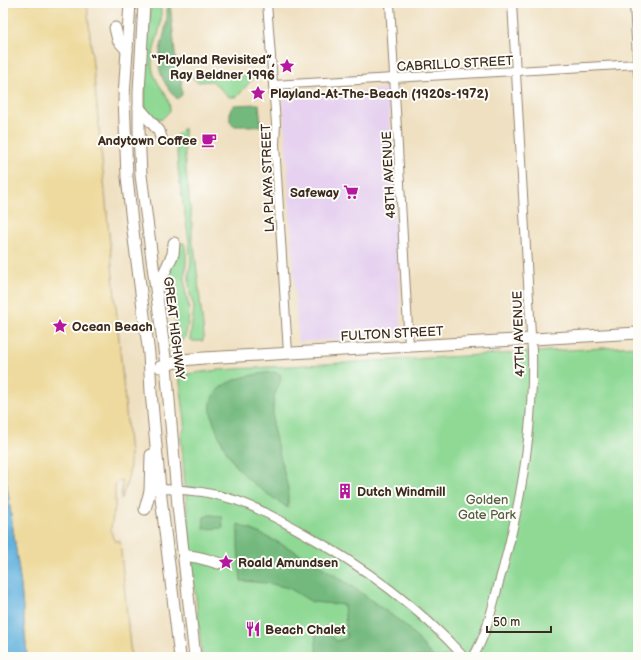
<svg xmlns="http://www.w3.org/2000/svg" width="641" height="660" font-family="'Balsamiq Sans',sans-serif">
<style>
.built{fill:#e6d2f0}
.green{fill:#8fd995;stroke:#65825a}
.forest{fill:#73b97e;stroke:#57724e}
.sand{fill:#eeda9e;stroke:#94825e}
.water{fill:#64b2de;stroke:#506e7e}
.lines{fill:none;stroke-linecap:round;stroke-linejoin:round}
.minor-casing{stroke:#958570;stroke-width:10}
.major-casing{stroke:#958570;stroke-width:13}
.minor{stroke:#fff;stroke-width:8}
.major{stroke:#fff;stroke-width:11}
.labels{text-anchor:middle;stroke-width:4;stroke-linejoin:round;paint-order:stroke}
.poi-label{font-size:13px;font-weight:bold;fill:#3b2a1e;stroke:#fdfcf7;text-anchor:start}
.street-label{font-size:13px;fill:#3b2a1e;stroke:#fdfcf7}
.park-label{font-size:13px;fill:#545f42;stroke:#fdfcf7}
</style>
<rect width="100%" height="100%" fill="#fdfcf7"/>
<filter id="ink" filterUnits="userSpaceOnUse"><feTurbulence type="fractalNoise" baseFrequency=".025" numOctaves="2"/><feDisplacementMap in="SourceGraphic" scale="8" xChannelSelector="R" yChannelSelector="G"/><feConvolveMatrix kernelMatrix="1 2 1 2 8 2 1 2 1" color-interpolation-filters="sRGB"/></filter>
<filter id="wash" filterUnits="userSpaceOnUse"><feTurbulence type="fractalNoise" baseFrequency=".012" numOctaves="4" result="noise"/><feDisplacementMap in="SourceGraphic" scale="16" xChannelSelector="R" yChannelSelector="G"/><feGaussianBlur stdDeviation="0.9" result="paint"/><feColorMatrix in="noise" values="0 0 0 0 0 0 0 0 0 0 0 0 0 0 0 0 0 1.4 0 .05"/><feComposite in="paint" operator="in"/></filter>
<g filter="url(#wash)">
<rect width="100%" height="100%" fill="#efe0c1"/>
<polygon class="built" points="388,89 402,336 298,342 283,95"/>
<g class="green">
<path d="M151,3H159C167,24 151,45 152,66C153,83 171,94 170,111L162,119H154L149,114L145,106V84Z"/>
<polygon points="230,75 252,75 253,78 237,97 229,97 212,81 197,82 192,77"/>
<path d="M184,128L185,162L192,223V240L195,253L204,336L203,341H193L190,339L194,307L190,294L189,283V272L191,261C188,219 175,177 177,135Z"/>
<path d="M184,243C189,257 184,271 185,286C185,294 189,302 189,310C189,320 187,331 184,340L181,341L167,289L166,280L177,244Z"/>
<polygon points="638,346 638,657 202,657 187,510 181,436 185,426 185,421 179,375 218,370"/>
</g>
<g class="forest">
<path d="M166,3H170L177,71L181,75L182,95L177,99C156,75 156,64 164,34C167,23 168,14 166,3Z"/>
<polygon points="259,104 261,126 233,126 230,121 230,110 234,105"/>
<path d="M274,372L280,374L281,379L274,397L273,409V428L288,488V508C271,496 252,485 238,468C229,458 224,446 218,434C214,424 209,412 211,401C217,379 255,374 274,372Z"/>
<polygon points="210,515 222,516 223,528 203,529 204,517"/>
<path d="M238,524C287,544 332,571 375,603C385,611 397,618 407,627C416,636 424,647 433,657H317L315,632L325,628L336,641L347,638L344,605L312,602L289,588L267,583L241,581L238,547Z"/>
</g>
<path class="sand" d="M3,3H87L130,454C131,471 127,484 121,500L122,480L115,483C115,490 115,498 115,506C114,516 107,531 115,541H120L131,657H27L21,586L3,457Z"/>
<polygon class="water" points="3,457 21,586 27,657 3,657"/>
</g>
<g filter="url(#ink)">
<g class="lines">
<g class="minor-casing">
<g id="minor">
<polyline points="267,3 276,124 275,144 288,353"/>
<polyline points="390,3 409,346"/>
<polyline points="634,3 638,75"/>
<polyline points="273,85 638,64"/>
<path d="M160,489C186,489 211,492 235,500C257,507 278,519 298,530C360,564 416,604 464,657"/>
<path d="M473,657C486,636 492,609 498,586C520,510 534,432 532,352L512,3"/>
</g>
</g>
<g class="major-casing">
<g id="major">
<polyline points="130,3 124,97 127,177 133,231 149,354 151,392 160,489 180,657"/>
<polyline points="144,3 139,92 139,131 141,175 166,365 178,506 195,657"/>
<polyline points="115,28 118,40 127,50"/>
<polyline points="139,108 159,131 162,141"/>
<polyline points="157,288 173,254 174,243"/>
<polyline points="160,367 182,360 204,358 638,333"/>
<polyline points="145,509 150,491 151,455"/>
<path d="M184,556C196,555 207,560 218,563"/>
</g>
</g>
<use href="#minor" class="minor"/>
<use href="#major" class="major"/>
</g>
</g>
<defs>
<g id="sight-bare" transform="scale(1.2)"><path d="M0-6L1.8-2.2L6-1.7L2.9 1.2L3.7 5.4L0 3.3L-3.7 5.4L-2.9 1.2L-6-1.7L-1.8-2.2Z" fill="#b5179e" stroke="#fdfcf7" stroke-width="2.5" paint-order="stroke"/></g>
<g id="cafe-bare" transform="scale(1.2)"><path d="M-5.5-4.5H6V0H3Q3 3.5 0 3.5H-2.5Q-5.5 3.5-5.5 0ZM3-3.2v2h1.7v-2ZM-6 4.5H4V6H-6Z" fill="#b5179e" stroke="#fdfcf7" stroke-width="2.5" paint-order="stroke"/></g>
<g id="supermarket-bare" transform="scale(1.2)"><path d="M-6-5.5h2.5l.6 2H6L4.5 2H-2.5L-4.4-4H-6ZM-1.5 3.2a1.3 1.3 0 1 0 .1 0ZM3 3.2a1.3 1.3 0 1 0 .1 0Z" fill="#b5179e" stroke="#fdfcf7" stroke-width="2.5" paint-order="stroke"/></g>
<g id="building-bare" transform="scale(1.2)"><path d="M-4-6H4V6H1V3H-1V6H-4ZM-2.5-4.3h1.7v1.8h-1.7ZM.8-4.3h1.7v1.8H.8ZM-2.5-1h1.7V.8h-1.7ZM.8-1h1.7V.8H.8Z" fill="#b5179e" stroke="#fdfcf7" stroke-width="2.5" paint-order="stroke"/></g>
<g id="restaurant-bare" transform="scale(1.2)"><path d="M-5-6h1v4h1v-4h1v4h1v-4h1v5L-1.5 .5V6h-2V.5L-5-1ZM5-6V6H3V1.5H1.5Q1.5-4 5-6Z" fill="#b5179e" stroke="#fdfcf7" stroke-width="2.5" paint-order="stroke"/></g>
</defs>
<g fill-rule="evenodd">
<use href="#sight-bare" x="287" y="66"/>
<use href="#sight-bare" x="258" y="93"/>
<use href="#cafe-bare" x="209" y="140"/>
<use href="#supermarket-bare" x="351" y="192"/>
<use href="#sight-bare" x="60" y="326"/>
<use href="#building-bare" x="345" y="491"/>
<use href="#sight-bare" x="226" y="562"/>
<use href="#restaurant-bare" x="253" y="629"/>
</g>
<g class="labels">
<g class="poi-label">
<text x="275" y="64" text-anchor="end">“Playland Revisited”,<tspan x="275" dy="15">Ray Beldner 1996</tspan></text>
<text x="270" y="98">Playland-At-The-Beach (1920s-1972)</text>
<text x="197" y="145" text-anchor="end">Andytown Coffee</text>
<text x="339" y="197" text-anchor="end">Safeway</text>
<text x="72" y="331">Ocean Beach</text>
<text x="357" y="496">Dutch Windmill</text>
<text x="238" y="567">Roald Amundsen</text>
<text x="265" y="634">Beach Chalet</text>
</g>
<g class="street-label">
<text transform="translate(455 63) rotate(-3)" y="5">CABRILLO STREET</text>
<text transform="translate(388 175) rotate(-93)" y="5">48TH AVENUE</text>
<text transform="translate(267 178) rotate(-92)" y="5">LA PLAYA STREET</text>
<text transform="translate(175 328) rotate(83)" y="5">GREAT HIGHWAY</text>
<text transform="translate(392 333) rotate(-3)" y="5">FULTON STREET</text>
<text transform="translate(518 334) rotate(-92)" y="5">47TH AVENUE</text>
</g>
<g class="park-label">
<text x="487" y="504">Golden<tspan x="487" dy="15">Gate Park</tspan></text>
</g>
</g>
<rect width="641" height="660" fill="none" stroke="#fdfcf7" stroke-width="16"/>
<path d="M487 626v6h64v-6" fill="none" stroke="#3b2a1e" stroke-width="2"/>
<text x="493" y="626" font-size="12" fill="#3b2a1e" stroke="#fdfcf7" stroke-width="3" paint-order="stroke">50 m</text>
</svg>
